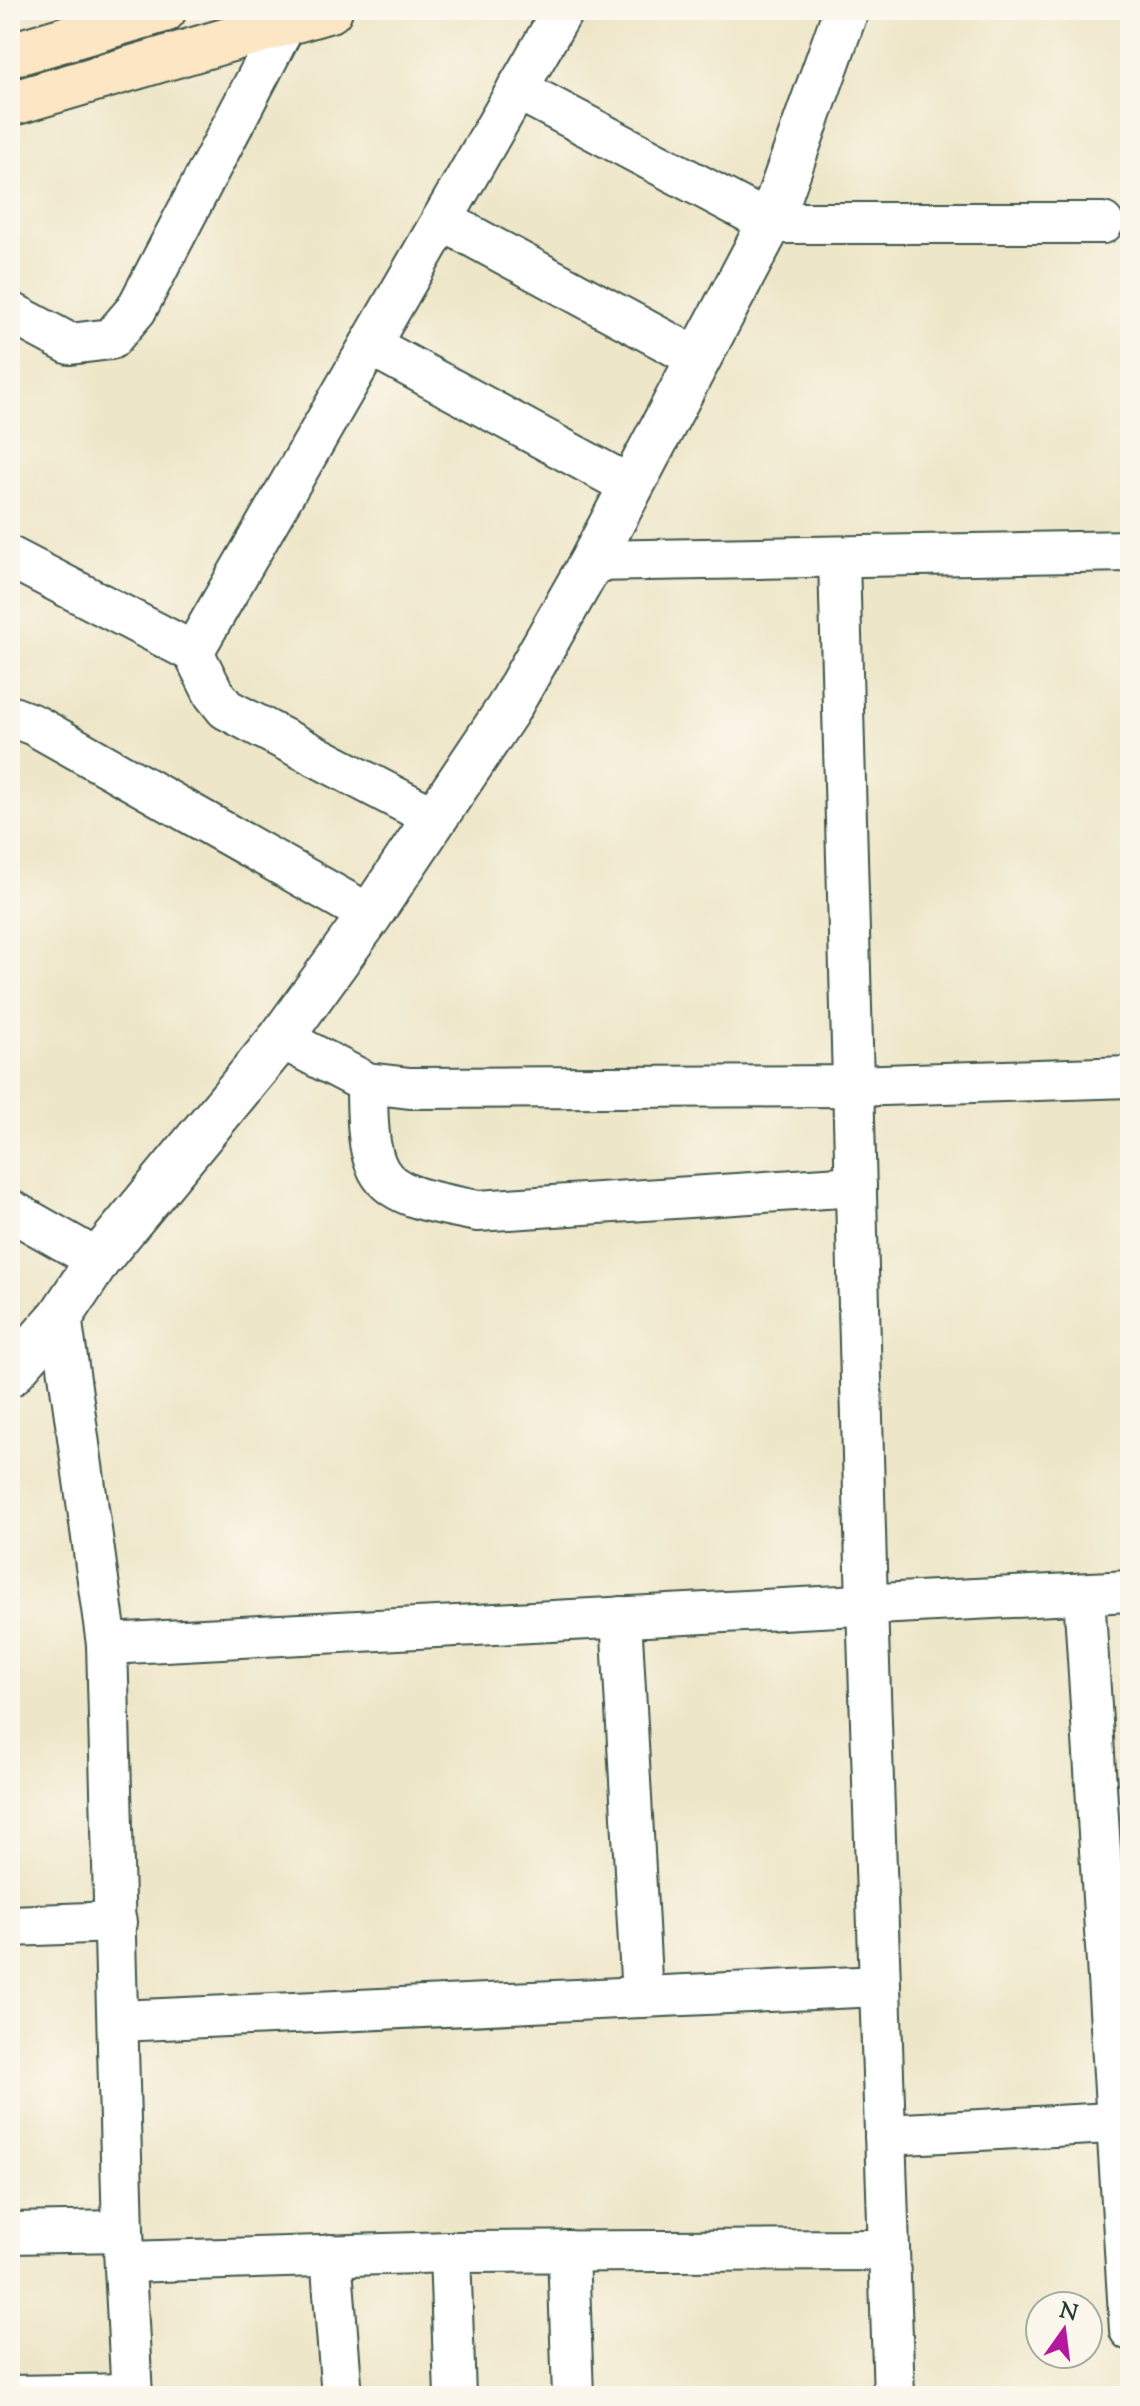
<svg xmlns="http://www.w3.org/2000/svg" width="1140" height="2406" font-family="'Sorts Mill Goudy',serif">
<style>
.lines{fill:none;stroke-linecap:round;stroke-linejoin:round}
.minor-casing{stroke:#3e564a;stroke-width:44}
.tertiary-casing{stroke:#3e564a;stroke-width:48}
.secondary-casing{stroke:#3e564a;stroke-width:48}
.minor{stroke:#fff;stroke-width:40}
.tertiary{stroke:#fff;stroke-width:44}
.secondary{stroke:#fce6c4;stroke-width:44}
</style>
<rect width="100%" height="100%" fill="#fbf7ec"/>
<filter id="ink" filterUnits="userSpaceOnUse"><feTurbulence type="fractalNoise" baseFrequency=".0125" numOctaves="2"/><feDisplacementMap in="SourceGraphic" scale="16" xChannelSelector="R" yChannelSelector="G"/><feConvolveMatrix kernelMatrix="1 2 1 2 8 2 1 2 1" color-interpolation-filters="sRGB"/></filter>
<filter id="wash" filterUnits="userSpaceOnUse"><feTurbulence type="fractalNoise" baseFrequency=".006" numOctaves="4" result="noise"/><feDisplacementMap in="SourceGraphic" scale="32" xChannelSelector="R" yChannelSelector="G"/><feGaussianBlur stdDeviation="1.8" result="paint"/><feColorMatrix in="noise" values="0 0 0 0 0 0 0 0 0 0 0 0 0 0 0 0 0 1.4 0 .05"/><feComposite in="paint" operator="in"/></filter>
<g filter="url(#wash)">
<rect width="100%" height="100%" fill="#eee6c8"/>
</g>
<g filter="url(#ink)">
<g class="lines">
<g class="minor-casing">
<g id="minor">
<polyline points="517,89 770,223 1103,223"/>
<polyline points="442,220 699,359"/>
<polyline points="10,312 70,344 111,339 136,310 286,23"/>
<polyline points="370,345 631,486"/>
<polyline points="10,557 193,652 563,10"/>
<polyline points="839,559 867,1605 894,2396"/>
<polyline points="592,561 1130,551"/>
<polyline points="193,652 214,694 226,709 435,818"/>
<polyline points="10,716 34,725 370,915"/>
<polyline points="281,1038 367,1083 410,1088 853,1086 1130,1077"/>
<path d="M367,1083C367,1187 378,1193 478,1211L856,1186"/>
<polyline points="10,1210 98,1260"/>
<polyline points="61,1316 107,1644 1130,1591"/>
<polyline points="1084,1594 1130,2330"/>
<polyline points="621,1617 642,1997"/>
<polyline points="107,1644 123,2231 132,2396"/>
<polyline points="10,1926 116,1922"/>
<polyline points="119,2021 880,1986"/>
<polyline points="885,2135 1130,2122"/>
<polyline points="10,2233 123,2231"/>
<polyline points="568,2251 573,2396"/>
<polyline points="450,2252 455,2396"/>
<polyline points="331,2255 342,2396"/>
<polyline points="127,2262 450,2252 889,2250"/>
<polyline points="10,2396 132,2394"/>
</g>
</g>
<g class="tertiary-casing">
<polyline id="tertiary" points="10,1374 61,1316 98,1260 281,1038 370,915 508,709 592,561 770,223 846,10"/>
</g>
<g class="secondary-casing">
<g id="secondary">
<polyline points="10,55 164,10"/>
<polyline points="10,104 330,10"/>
</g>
</g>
<use href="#minor" class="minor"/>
<use href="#tertiary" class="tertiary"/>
<use href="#secondary" class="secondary"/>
</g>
</g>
<rect width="1140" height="2406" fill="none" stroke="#fbf7ec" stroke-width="40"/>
<g transform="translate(1064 2330) rotate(14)"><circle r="38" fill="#fbf7ec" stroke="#a3ada2" stroke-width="2"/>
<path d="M0-6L14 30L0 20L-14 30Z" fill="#b5179e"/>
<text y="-12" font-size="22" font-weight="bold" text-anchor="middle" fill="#1f3d34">N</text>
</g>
</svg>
